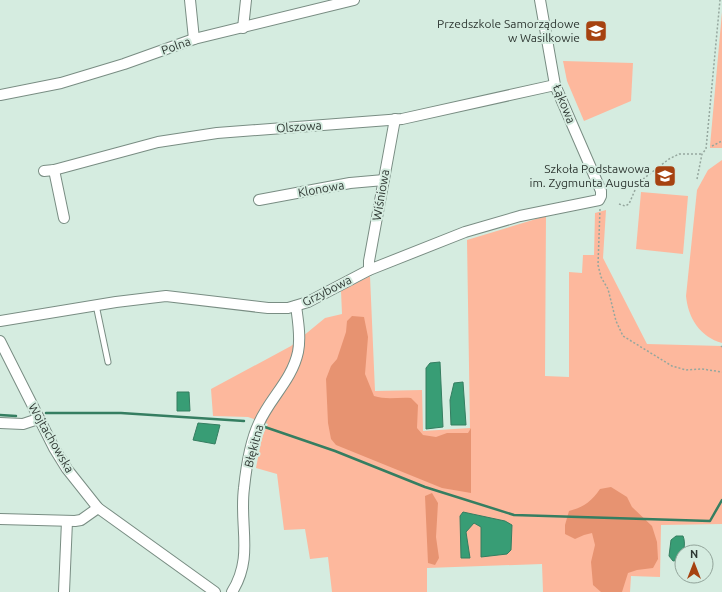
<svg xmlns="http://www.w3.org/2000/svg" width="722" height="592" font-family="Ubuntu,sans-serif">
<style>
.green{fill:#fdb89d}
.forest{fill:#e79371}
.water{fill:#389d75;stroke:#357e61}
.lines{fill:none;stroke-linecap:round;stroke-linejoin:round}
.stream{stroke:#357e61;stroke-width:2.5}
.lane-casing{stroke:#798d83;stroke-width:7}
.street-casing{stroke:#798d83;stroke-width:12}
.path{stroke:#95a79e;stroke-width:1.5;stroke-dasharray:2 2;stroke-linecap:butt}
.lane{stroke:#fff;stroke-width:5}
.street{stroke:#fff;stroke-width:10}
.labels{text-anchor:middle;stroke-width:4;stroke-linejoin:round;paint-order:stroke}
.poi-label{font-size:12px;fill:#2e3732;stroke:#d5ece0;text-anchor:end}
.street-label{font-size:12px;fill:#2e3732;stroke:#d5ece0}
</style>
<rect width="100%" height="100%" fill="#d5ece0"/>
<g class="green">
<polygon points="722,12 722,148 710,148 710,146"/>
<polygon points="563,61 633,63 631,101 584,121 567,81"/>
<path d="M722,160V343C700,337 688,318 686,296L697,190L708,170Z"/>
<polygon points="641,192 688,196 683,254 636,249"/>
<polygon points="606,210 603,258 647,344 722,346 722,524 661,525 660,577 631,576 630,592 543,592 542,564 427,568 427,592 332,592 328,557 310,559 305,529 284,530 277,474 256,468 262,437 268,424 248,417 213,416 211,389 291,346 325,318 342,314 341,291 370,276 375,391 422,390 423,431 470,428 467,240 546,216 545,376 569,377 569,272 582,273 583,255 594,255 595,213"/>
</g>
<g class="forest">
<path d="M352,316L364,317L368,337L365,374L374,396C386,400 399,397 411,398L418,405L417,428L423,435L436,437L447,433H468L471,428V493L442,488L336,445L331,439L328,423L326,379L331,366L337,359L346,332L347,321Z"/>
<path d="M611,487L627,497L632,507L652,526L657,542L658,559L653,568L637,570L628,573L622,592H601L593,585L591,562L595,545L592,533L584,535L575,539L565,534V525L569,511C584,507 591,502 600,489Z"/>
<polygon points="432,493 438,503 436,537 439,558 435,565 428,563 425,496"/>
</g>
<g class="water">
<polygon points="440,362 443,427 426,429 426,368 430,363"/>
<polygon points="463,382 466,425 451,425 450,400 454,383"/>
<polygon points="177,392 189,392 190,411 177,411"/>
<polygon points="198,423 220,425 215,444 193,440"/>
<polygon points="463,512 505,521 512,525 511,550 507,554 481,557 481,527 474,523 466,532 470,558 461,558 460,516"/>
<path d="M676,536H683C686,543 684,554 679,560L673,561L669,556L671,540Z"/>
</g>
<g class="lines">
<g class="stream">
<polyline points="46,413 121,413 244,421"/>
<polyline points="0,415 16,416"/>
<polyline points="262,426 335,451 425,487 514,515 710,521 722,500"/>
</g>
<g class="lane-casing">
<polyline id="lane" points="96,305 108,362"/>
</g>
<g class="street-casing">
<g id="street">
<polyline points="190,0 194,39"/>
<polyline points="243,28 246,0"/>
<polyline points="0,95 61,83 124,64 194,39 354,0"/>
<polyline points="54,170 64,218"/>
<polyline points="44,171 54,170 158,142 217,133 402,119 555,85"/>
<polyline points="259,200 350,183 384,180"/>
<polyline points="369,270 369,261 395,119"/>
<polyline points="0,321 116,302 166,296 268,308 288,308 308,302 369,270 465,232 520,216 599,200 601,196 601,191 555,85 540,0"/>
<polyline points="0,341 54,448 67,469 98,508 215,592"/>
<polyline points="0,423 23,424 38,419"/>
<polyline points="0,519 75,521 81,520 98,508"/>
<polyline points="64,592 67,521"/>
<path d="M232,592C254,557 239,526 244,488C246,469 251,440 259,423C270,398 292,380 298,352C301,337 298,321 296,306"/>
</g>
</g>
<g class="path">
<polyline points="712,146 722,141"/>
<polyline points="697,179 702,154 706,149 720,0"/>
<polyline points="619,204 625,206 629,204 638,183 669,159 679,154 702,154"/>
<polyline points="600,209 598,265 601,277 608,289 616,321 623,336 672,366 686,370 702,369 722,372"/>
<polyline points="721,346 722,347"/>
</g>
<use href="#lane" class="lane"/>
<use href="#street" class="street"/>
</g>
<defs>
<g id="school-square" transform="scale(1.15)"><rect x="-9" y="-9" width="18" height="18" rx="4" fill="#a64210" stroke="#d5ece0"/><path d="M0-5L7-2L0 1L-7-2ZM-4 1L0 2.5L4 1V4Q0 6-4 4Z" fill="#fff"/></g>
</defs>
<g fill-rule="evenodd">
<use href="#school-square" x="596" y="31"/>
<use href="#school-square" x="665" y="176"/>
</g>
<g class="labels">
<g class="poi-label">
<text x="580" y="28">Przedszkole Samorządowe<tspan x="580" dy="14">w Wasilkowie</tspan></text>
<text x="650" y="173">Szkoła Podstawowa<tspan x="650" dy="14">im. Zygmunta Augusta</tspan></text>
</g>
<g class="street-label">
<text transform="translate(176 46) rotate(-19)" y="4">Polna</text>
<text transform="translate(564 104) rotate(68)" y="4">Łąkowa</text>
<text transform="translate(299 127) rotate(-4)" y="4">Olszowa</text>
<text transform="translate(321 189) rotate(-10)" y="4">Klonowa</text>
<text transform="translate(381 195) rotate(-80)" y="4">Wiśniowa</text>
<text transform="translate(327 291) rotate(-27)" y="4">Grzybowa</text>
<text transform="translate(51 438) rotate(60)" y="4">Wojtachowska</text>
<text transform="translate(254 446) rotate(-75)" y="4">Błękitna</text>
</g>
</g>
<g transform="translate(694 564)"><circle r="19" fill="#d5ece0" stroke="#92a49a"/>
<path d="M0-3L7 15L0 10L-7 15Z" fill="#a64210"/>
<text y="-6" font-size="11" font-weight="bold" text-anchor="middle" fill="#2e3732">N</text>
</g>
</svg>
